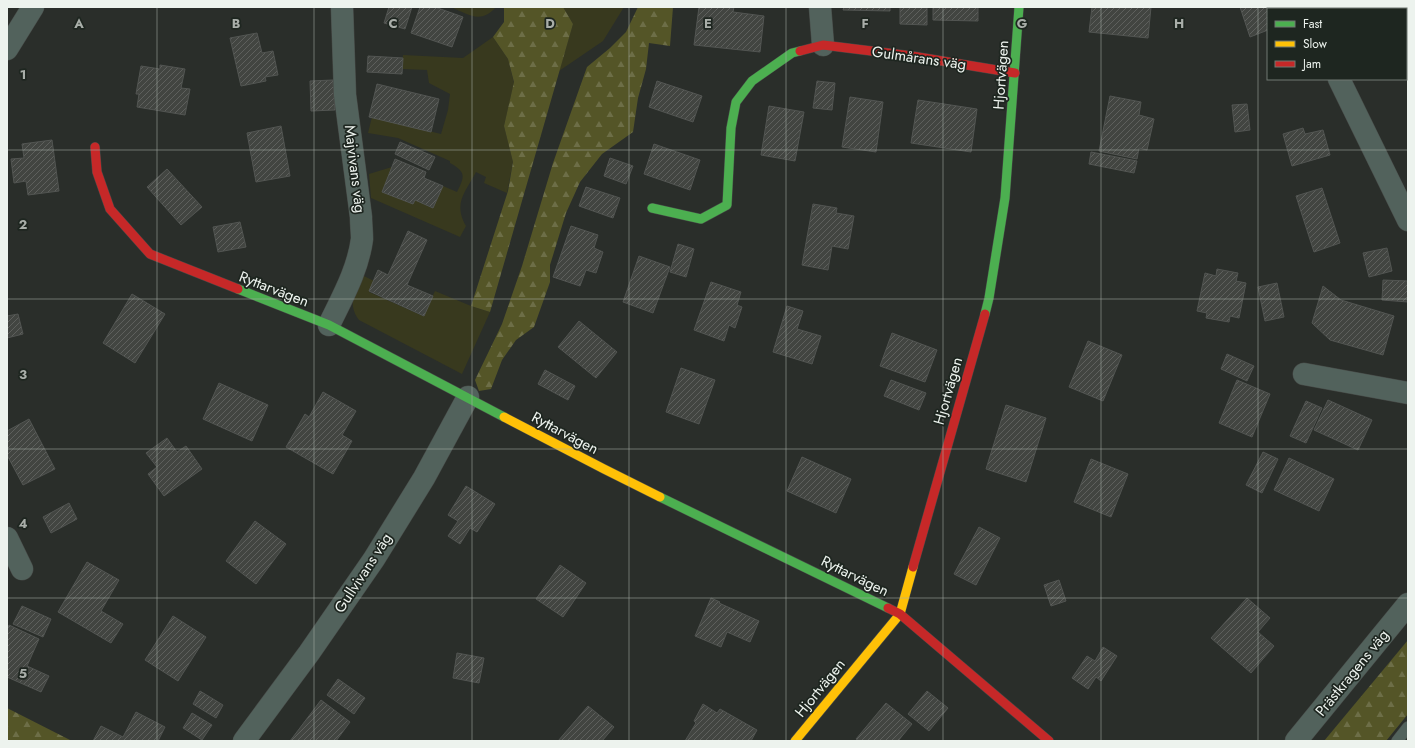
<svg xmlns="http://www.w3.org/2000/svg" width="1415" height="748" font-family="Jost,sans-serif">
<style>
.green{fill:#38391e}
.forest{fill:url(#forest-firs)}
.building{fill:url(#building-hatch);stroke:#525552}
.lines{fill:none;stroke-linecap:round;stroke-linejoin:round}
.lane-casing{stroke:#464946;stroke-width:12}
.street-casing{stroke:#464946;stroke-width:23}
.fast-casing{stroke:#464946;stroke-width:10}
.slow-casing{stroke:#464946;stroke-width:10}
.jam-casing{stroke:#464946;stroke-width:10}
.lane{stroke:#52625c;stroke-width:11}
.street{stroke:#52625c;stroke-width:22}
.fast{stroke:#4caf50;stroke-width:9}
.slow{stroke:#ffc107;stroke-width:9}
.jam{stroke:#c62828;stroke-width:9}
.grid{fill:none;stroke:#a9aea9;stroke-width:1;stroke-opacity:0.55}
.labels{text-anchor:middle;stroke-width:3.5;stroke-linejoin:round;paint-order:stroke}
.street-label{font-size:15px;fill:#edf3ee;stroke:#1e2620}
.grid-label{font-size:13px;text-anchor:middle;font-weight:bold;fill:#a9aea9;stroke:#1e2620;stroke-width:3.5;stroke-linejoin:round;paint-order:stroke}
</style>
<defs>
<pattern id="forest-firs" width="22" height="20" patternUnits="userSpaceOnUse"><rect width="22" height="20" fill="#545527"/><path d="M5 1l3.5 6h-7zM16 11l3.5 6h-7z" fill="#6d6e47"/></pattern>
<pattern id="building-hatch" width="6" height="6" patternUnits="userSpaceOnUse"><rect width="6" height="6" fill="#424541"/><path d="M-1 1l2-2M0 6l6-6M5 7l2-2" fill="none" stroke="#5e605d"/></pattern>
</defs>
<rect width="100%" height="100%" fill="#2a2e2a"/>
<g class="green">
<path d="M451,7H496C481,24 469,15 451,7Z"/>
<polygon points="563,7 624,7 603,41 559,71 573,24"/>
<path d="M493,37L508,59L514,83L504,126L513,162L507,193L484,183L486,177L476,172C465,193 453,203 466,226L460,237L371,198L369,174L392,167L382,192L413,204L415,200L432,208L443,186L457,192C465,176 466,172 450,163V161L398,138L368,133L372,117L441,134L448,110L450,94L429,83L427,70L402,69L403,55L463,58Z"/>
<path d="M362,275L374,281L369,292L423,316L435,291L471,306L490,312L462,374L359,320C347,304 355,292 362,275Z"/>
</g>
<g class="forest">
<polygon points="504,7 563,7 573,24 490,312 471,306 508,191 513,162 504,126 514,82 508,59 493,37 504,22"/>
<polygon points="638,7 673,7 670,46 649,43 646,69 638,98 633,132 602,154 580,182 566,213 550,265 550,282 534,327 516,340 502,360 491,389 479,391 475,380 502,324 522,266 553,163 587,67 610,48 626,32"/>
<polygon points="1408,640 1408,714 1386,741 1324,741"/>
<polygon points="7,708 72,741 7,741"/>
</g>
<g class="building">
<polygon points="389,7 412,7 405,29 384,23"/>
<polygon points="420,7 435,7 463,17 452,47 411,33"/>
<polygon points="699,7 734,7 733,12 764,16 760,52 694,45"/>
<polygon points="844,7 890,7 890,11 843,10"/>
<polygon points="900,7 927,7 927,25 900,24"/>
<polygon points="933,7 978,7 978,21 933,20"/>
<polygon points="1092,7 1151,7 1148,38 1089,32"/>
<polygon points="1240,7 1280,7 1280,9 1268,9 1268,30 1250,37"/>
<polygon points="257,33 262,53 273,51 278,75 265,77 266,81 241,86 230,38"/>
<polygon points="368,56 403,58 402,74 367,72"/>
<polygon points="160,65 185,69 181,88 190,89 185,115 137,107 139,94 136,94 141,66 160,69"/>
<polygon points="333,80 335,110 311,111 310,81"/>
<polygon points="657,81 702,96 693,122 649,107"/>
<polygon points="817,81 835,83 832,110 813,108"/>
<polygon points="377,84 439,99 431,132 369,117"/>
<polygon points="1110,96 1141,102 1139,115 1154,119 1147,150 1139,148 1137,159 1099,151"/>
<polygon points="850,97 883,102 876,152 842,147"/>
<polygon points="918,100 977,109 971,152 911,143"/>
<polygon points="1247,104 1250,130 1235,132 1232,105"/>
<polygon points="769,106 804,112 795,161 761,155"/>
<polygon points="281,126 290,176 256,182 247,133"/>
<polygon points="1303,128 1305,134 1323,130 1330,155 1292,166 1283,134"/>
<polygon points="52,140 59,191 28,195 26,181 14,183 11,159 24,158 22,144"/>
<polygon points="400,142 435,157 429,170 395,154"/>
<polygon points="654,144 700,160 690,190 644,174"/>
<polygon points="1091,152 1137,161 1134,173 1089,164"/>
<polygon points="610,158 633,166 626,184 604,176"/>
<polygon points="395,159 426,172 424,178 443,186 433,208 415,200 413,204 382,192"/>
<polygon points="167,169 202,207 181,225 147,187"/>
<polygon points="586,187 620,198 613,218 579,206"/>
<polygon points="1322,188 1340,243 1314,252 1296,196"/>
<polygon points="813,204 837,208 836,213 854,216 848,249 832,246 828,270 802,265"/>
<polygon points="240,222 246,247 218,252 213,227"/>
<polygon points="571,226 598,235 594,248 603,252 596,273 586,270 580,286 553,277"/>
<polygon points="408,231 427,240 407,285 433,296 424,316 369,291 378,270 388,275"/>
<polygon points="678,244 694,249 686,277 670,272"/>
<polygon points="1387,248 1392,271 1369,277 1363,253"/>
<polygon points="639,256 670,267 653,313 623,302"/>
<polygon points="1217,269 1238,273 1236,281 1246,283 1239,318 1230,316 1229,322 1206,318 1207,313 1197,311 1205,273 1216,276"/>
<polygon points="1383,280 1408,281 1408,302 1382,300"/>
<polygon points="711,282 741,292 737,305 742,307 735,328 729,325 724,341 694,330"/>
<polygon points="1277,283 1284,317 1265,321 1258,287"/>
<polygon points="1323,286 1341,300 1394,316 1383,355 1330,340 1312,323"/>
<polygon points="132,294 165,314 135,363 103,343"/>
<polygon points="787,306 803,311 797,329 821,336 812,364 773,352"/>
<polygon points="18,314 23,334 7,338 7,316"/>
<polygon points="579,321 617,352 596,378 558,347"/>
<polygon points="892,333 937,350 925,382 880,366"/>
<polygon points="1088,341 1122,355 1103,401 1069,387"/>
<polygon points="1227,354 1254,366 1247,381 1221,369"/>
<polygon points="681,368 715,380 699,424 666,412"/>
<polygon points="545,370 575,386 568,400 538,384"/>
<polygon points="891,380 926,393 919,410 884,396"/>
<polygon points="1237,380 1270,394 1252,437 1219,423"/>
<polygon points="219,383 268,405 252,441 203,419"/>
<polygon points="323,392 356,411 342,435 352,441 333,474 286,447 305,414 309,417"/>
<polygon points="1328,400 1372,420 1358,450 1314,430"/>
<polygon points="1306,401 1322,408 1306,443 1290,436"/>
<polygon points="1006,405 1046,418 1026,482 986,469"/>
<polygon points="29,419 55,469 23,485 7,455 7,431"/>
<polygon points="167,438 177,452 186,446 202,469 164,496 148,474 157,467 146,453"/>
<polygon points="1263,452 1278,459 1262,493 1246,485"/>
<polygon points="802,457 851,479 836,513 787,491"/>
<polygon points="1289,458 1334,479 1319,511 1274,490"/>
<polygon points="1091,459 1128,474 1111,517 1074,502"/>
<polygon points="466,486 495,504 477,532 470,528 460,544 448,536 458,521 448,515"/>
<polygon points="69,503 77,519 51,533 43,517"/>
<polygon points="255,521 286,544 256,584 226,561"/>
<polygon points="979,527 1000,538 976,585 954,574"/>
<polygon points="87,562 119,580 101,611 123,624 111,643 58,612"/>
<polygon points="560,565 586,583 563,617 536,599"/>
<polygon points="1059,580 1066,601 1051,606 1044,585"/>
<polygon points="711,598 720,602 719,603 759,621 750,642 727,632 721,647 695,636"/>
<polygon points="1247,598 1270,618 1258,632 1274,646 1251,673 1211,638"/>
<polygon points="22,606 51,619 43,637 13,624"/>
<polygon points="173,616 206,637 178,681 145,660"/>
<polygon points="9,625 39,639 27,666 49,676 41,692 7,677 7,630"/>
<polygon points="1103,647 1117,656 1101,681 1096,677 1088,689 1072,678 1087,656 1095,661"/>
<polygon points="457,653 484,658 479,683 453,678"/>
<polygon points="338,679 365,698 354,714 327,695"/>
<polygon points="200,691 223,705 216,718 193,704"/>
<polygon points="927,691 948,708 929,731 908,714"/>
<polygon points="321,700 350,722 336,741 290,741"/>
<polygon points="886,703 912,724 898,741 859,741 856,739"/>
<polygon points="703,704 717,713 720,709 757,730 751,741 685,741 696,723 694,721"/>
<polygon points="588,706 614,727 602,741 558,741"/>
<polygon points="136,712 165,727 158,741 93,741 101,726 123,737"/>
<polygon points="192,713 212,725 202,740 183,728"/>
</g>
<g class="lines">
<g class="lane-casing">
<polyline id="lane" points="1397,741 1408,727"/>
</g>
<g class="street-casing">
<g id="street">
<polyline points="820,7 823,45"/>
<polyline points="1324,7 1324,9"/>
<polyline points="7,49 33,7"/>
<polyline points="1339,79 1408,220"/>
<path d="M329,325C342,298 358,270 362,239C362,232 361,224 361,217L345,95L342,7"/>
<polyline points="1304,374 1408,393"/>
<polyline points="7,538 22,569"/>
<polyline points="244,741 309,653 374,559 424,478 468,397"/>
<polyline points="1296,741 1408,604"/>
</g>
</g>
<g class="fast-casing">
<g id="fast">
<polyline points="652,208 701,219 727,205 731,128 736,102 752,81 792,53 800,51"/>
<polyline points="238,289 329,325 504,417"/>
<polyline points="985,314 989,298 1005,198 1019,7"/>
<polyline points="660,497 888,608"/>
</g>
</g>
<g class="slow-casing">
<g id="slow">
<polyline points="504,417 604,469 660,497"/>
<polyline points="795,741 900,614 913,567"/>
</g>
</g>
<g class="jam-casing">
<g id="jam">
<polyline points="800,51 823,45 912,56 1015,73"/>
<polyline points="95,147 97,172 110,209 150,254 238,289"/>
<polyline points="913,567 985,314"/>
<polyline points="888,608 900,614 1049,741"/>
</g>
</g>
<use href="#lane" class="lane"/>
<use href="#street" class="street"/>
<use href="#fast" class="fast"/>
<use href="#slow" class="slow"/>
<use href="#jam" class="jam"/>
</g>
<path class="grid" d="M157,7V741M314,7V741M472,7V741M629,7V741M786,7V741M943,7V741M1101,7V741M1258,7V741M7,150H1408M7,299H1408M7,449H1408M7,598H1408"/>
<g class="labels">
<g class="street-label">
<text transform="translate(919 58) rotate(8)" y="5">Gulmårans väg</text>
<text transform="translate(1001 75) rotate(-86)" y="5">Hjortvägen</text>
<text transform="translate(355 169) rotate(83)" y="5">Majvivans väg</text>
<text transform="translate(274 289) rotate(21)" y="5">Ryttarvägen</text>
<text transform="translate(948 391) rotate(-74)" y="5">Hjortvägen</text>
<text transform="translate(565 433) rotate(28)" y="5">Ryttarvägen</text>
<text transform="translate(363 573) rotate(-57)" y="5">Gullvivans väg</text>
<text transform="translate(855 576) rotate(26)" y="5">Ryttarvägen</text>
<text transform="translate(1352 673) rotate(-51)" y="5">Prästkragens väg</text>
<text transform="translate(820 688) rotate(-51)" y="5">Hjortvägen</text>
</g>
</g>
<g class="grid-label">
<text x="79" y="28">A</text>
<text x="236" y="28">B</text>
<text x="393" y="28">C</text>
<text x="550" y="28">D</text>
<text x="708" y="28">E</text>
<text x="865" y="28">F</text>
<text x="1022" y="28">G</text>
<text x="1179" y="28">H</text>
<text x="23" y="79">1</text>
<text x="23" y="229">2</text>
<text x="23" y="379">3</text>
<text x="23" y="528">4</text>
<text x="23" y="678">5</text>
</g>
<rect width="1415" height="748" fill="none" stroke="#edf3ee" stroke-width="16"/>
<rect x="1267" y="8" width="140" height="72" fill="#1e2620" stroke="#717872"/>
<rect x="1275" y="21" width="20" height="6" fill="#4caf50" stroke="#717872"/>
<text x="1303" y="28" font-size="12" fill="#edf3ee">Fast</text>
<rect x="1275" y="41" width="20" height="6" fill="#ffc107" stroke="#717872"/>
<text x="1303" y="48" font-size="12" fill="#edf3ee">Slow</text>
<rect x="1275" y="61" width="20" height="6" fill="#c62828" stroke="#717872"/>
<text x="1303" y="68" font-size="12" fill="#edf3ee">Jam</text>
</svg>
